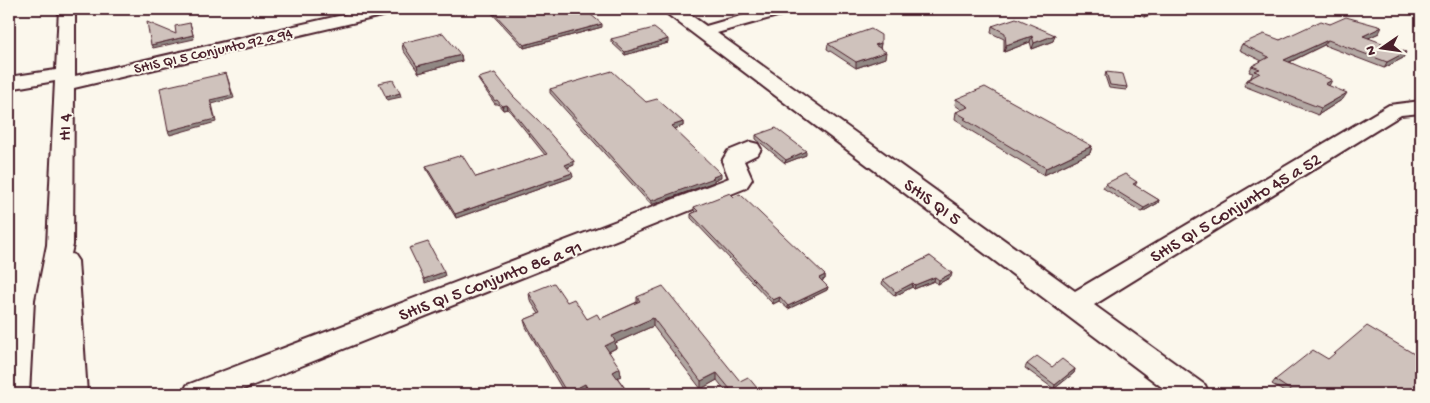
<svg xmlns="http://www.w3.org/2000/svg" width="1430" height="403" font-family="'Gochi Hand',sans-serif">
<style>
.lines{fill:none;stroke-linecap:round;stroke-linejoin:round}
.minor-casing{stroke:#4a1f2b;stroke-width:4}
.minor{fill:#fbf7ec;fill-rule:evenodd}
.wall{fill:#b2a7a2;stroke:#4a1f2b}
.shaded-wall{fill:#918884;stroke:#4a1f2b}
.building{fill:#cfc2bc;stroke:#4a1f2b}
.labels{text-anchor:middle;stroke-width:4;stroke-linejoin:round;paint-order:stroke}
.far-street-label{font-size:15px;fill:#4a1f2b;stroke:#fbf7ec}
.street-label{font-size:18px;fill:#4a1f2b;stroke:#fbf7ec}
</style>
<rect width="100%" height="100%" fill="#fbf7ec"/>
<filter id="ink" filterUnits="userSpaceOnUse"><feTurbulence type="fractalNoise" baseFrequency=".02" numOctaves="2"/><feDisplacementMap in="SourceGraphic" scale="10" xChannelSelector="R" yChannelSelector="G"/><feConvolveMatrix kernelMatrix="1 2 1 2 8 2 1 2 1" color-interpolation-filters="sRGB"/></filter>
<g filter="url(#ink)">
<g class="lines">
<g class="minor-casing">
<g id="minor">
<polygon points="59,9 75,9 75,76 369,9 398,9 396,13 390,14 74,88 73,245 71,254 74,255 78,261 87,394 31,394 36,300 47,245 55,81 9,89 9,77 56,70"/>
<polygon points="664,9 682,9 706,26 765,9 790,9 788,13 717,33 1075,291 1389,105 1421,101 1421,113 1401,115 1094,305 1205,385 1209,394 1171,394 666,13"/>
<polygon points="750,142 758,144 761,149 758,154 744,161 752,179 746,188 231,394 183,394 187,385 729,178 722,161 728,151"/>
</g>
</g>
<use href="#minor" class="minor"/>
</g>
<g class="wall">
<polygon points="488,9 584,9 602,27 524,48"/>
<polygon points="1126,9 1168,9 1144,17"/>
<polygon points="1330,24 1379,33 1368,38 1403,58 1384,68 1324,45 1290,62 1329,85 1343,99 1318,115 1244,86 1247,80 1252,77 1251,77 1253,73 1249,72 1252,66 1262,61 1239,50 1242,44 1280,40"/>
<polygon points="992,26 1055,35 1053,41 1032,49 1030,42 1004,52 1004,39 991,33"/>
<polygon points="611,39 668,43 625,55 611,42"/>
<polygon points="402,43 461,55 462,61 419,73 403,50"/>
<polygon points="881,43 880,49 885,58 856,68 827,49 828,44"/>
<polygon points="1106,72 1127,87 1126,90 1109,88 1105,76"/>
<polygon points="478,78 513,96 574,165 567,168 573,177 456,218 427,170 426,166 476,177 545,155 508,109 503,110 498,104 495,104 479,81"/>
<polygon points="550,89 646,102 683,122 683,126 674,129 721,177 714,180 714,182 651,205 550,93"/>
<polygon points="956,99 1092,146 1090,153 1044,175 963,126 963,124 955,119 956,112 962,110 955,105"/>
<polygon points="756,135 806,155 785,163 756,139"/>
<polygon points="1137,182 1135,186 1159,200 1158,203 1142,212 1103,188 1105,184"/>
<polygon points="694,207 825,275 825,279 821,281 828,287 827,290 788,309 779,301 773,304 691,218 691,214 695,212 694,211"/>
<polygon points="930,256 951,277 938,284 934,281 914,289 912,287 895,296 882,284 883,280"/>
<polygon points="529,293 567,302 587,319 600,319 637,302 637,297 740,381 762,394 728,394 717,380 701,389 653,326 615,343 616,348 609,352 621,376 617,377 629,394 588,394 586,392 581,394 565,394 526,327 524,320 539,314 530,300"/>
<polygon points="1328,359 1409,394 1287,394 1272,384 1275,380"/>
<polygon points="1027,364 1052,367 1075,369 1074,373 1054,389 1025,368"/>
</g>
<g class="shaded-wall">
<polygon points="1160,9 1168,9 1144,17 1145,14"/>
<polygon points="190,23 194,39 153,48 151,45 193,35"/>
<polygon points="602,24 602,27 524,48 524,45"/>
<polygon points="1382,27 1379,33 1360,42 1363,36"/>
<polygon points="1055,35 1053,41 1032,49 1034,43"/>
<polygon points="1032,36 1030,42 1004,52 1006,45"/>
<polygon points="668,39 668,43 625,55 625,52"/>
<polygon points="1328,40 1324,45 1281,66 1284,60"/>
<polygon points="881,43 880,49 875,45"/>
<polygon points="886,52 885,58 856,68 856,62"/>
<polygon points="1406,52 1403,58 1384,68 1387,62"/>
<polygon points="461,55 462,61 419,73 417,66"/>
<polygon points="226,73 234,98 212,104 216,122 170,135 168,131"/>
<polygon points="1332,80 1329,86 1325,84"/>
<polygon points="400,93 401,97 387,100 386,97"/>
<polygon points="1347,93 1343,99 1318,115 1321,108"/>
<polygon points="507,105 508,109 503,110 502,106"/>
<polygon points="683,122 683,126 671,130 671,126"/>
<polygon points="1092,146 1090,153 1044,175 1046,168"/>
<polygon points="806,151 806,155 785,163 786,160"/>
<polygon points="574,161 574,165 566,168 565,165"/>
<polygon points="572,173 573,177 456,218 455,214"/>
<polygon points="721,174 721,177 714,180 714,182 651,205 651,201"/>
<polygon points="1159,200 1158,203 1142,212 1144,208"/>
<polygon points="444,272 445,276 425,283 424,279"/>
<polygon points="952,273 951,277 938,284 939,280"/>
<polygon points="825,275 825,279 818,282 819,278"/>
<polygon points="935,277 934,281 914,289 915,285"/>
<polygon points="913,283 912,287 895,296 896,292"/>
<polygon points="828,287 827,290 788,309 788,306"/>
<polygon points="780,297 779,301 773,304 773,300"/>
<polygon points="653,318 653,326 615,343 616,348 606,353 605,346 612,336"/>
<polygon points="620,368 621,376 614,379 613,372"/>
<polygon points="1075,369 1074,373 1054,389 1055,385"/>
<polygon points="717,373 717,380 701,389 701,381"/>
<polygon points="585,384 586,392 581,394 568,394 567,393"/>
</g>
<g class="building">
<polygon points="490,9 584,9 602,24 524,45"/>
<polygon points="1134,9 1160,9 1145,14"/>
<polygon points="1346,17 1382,27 1363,36 1406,52 1387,62 1328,40 1284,60 1332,80 1325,84 1347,93 1321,108 1247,80 1260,73 1254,71 1260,69 1252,66 1269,57 1242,44 1264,34 1280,40 1321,21 1330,24"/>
<polygon points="1016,18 1055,35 1034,43 1032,36 1006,45 1005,33 992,26"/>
<polygon points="147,22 176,34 175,26 190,23 193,35 151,45"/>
<polygon points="654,28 668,39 625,52 611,39"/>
<polygon points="871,29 881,35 881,43 875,45 886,52 856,62 828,44"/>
<polygon points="443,33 461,55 417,66 402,43"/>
<polygon points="612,71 646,102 657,99 683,122 671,126 721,174 713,177 714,178 651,201 550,89"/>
<polygon points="1106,72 1123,74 1127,87 1110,85"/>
<polygon points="226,73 232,95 210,100 215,119 168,131 160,88"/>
<polygon points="495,73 513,96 538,120 574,161 565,165 572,173 455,214 426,166 462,155 476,177 547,154 507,105 502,106 497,100 495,101 478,78"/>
<polygon points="393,80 400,93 386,97 379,83"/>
<polygon points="985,87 1092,146 1046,168 964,119 966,118 956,112 969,107 956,99"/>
<polygon points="776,128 806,151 786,160 756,135"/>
<polygon points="1125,174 1137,182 1133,184 1159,200 1144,208 1105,184"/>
<polygon points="730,193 734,197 740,194 825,275 819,278 828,287 788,306 780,297 773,300 691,214 698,211 694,207"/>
<polygon points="428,242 444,272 424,279 409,248"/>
<polygon points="930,256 952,273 939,280 935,277 915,285 913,283 896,292 883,280"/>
<polygon points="554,283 567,302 574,299 587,319 597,314 600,319 640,301 637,297 663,286 740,381 748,377 762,394 734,394 717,373 701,381 653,318 612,336 615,341 605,346 620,368 613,372 629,394 591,394 585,384 567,393 524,320 541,313 529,293"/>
<polygon points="1367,326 1421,358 1421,383 1409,394 1296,394 1275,380 1313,350 1328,359"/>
<polygon points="1037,356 1052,367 1062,359 1075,369 1055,385 1027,364"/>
</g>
</g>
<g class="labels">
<g class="far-street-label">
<text transform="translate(213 50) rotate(-13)" y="5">SHIS QI 5 Conjunto 92 a 94</text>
</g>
<g class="street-label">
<text transform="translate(64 127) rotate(-88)" y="6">HI 4</text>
<text transform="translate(933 201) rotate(36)" y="6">SHIS QI 5</text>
<text transform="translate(1235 207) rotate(-31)" y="6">SHIS QI 5 Conjunto 45 a 52</text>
<text transform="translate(490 280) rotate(-21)" y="6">SHIS QI 5 Conjunto 86 a 91</text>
</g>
</g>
<rect width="1430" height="403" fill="none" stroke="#fbf7ec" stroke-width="30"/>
<rect x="15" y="15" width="1400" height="373" fill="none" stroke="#4a1f2b" stroke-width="2" filter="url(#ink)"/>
<g transform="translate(1382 48) rotate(257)" stroke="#fbf7ec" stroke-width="4" paint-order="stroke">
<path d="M0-4L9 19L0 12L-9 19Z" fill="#4a1f2b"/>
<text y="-8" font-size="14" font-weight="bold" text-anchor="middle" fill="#4a1f2b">N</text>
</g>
</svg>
